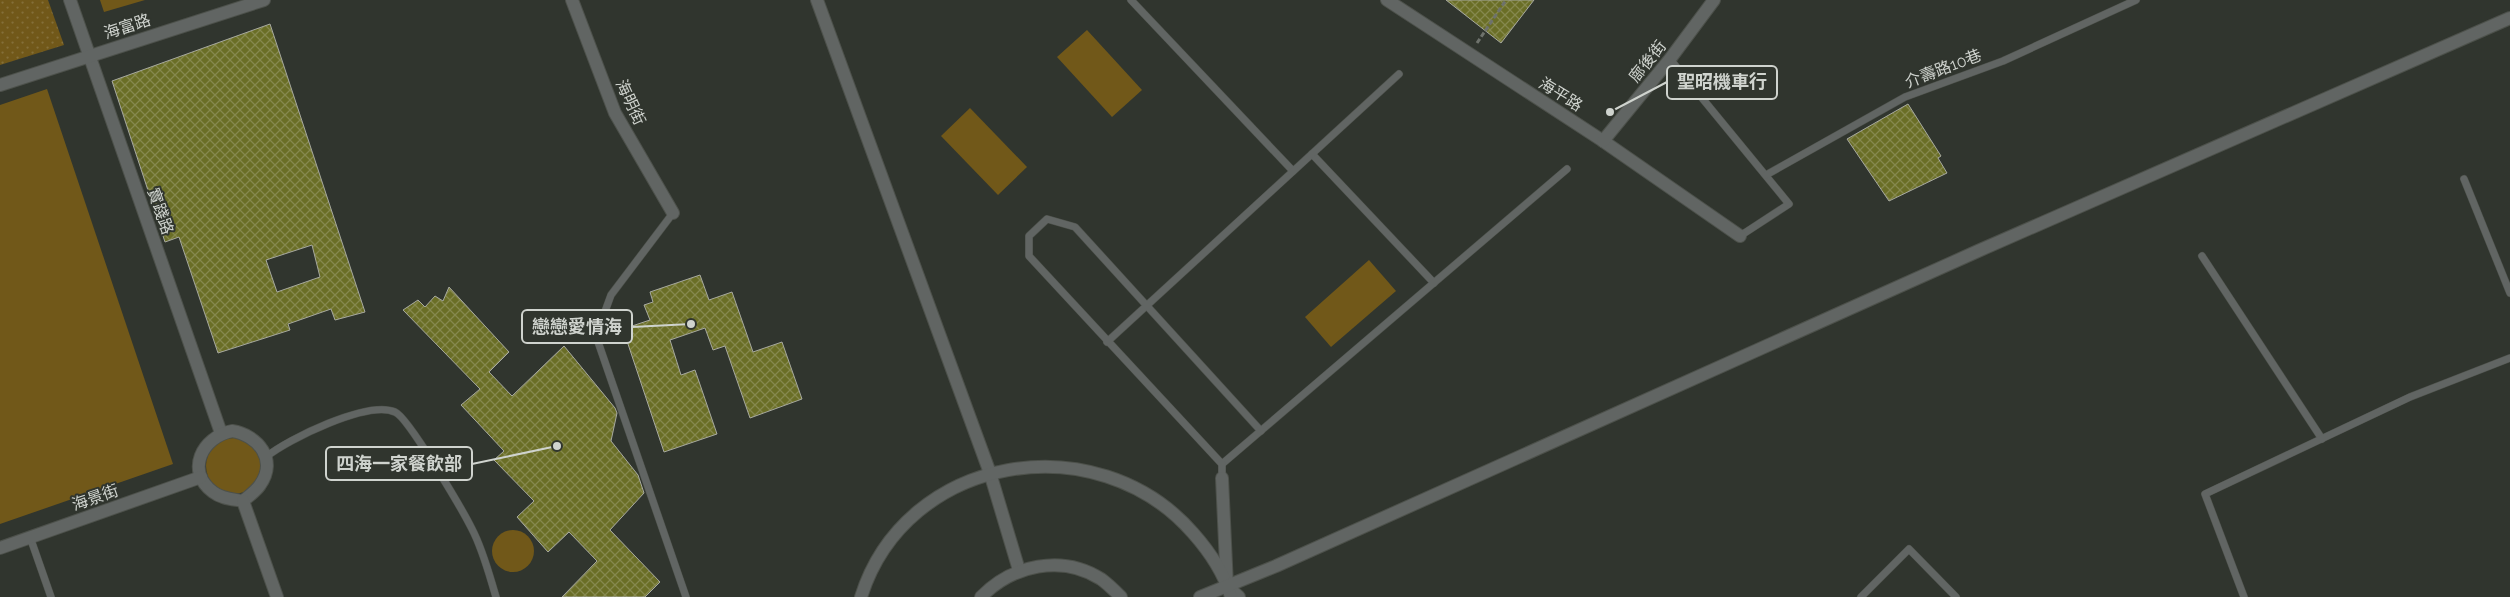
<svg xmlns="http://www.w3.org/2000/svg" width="2510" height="597" font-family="Raleway,'Noto Sans TC',sans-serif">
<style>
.green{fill:#715819}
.park{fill:url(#park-dots)}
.building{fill:url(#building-cross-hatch);stroke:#a7a99f;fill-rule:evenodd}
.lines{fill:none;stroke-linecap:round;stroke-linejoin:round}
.service-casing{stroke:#4d514b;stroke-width:8}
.minor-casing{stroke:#4d514b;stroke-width:14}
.path{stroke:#6e726c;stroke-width:3;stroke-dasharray:5 2.5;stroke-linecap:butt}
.service{stroke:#616563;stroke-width:7}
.minor{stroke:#616563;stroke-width:12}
.labels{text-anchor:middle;stroke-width:4;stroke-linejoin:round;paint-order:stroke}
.street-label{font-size:16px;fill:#cfd3ce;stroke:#30352e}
.leader{fill:none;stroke:#cfd3ce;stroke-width:2}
.callout-dot{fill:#cfd3ce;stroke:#30352e;stroke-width:2}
.callout{fill:#30352e;stroke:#cfd3ce;stroke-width:2}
.callout-label{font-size:18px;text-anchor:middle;font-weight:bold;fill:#cfd3ce}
</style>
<defs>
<pattern id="park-dots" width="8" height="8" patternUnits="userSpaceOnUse" patternTransform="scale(1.25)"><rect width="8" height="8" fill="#715819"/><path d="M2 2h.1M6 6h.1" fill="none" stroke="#846f39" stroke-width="1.8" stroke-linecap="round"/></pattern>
<pattern id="building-cross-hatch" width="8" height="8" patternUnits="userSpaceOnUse" patternTransform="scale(1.25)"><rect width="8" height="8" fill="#6a6e26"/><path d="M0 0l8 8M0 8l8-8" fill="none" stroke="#85884e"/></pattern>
</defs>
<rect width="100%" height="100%" fill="#30352e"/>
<g class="green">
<polygon points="100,0 145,0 104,12"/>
<polygon points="1087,30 1142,90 1112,117 1057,57"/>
<polygon points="47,89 173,464 0,524 0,105"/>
<polygon points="970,108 1027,167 998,195 941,136"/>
<polygon points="1369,260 1396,291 1331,347 1305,317"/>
<circle cx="234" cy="466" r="28"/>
<circle cx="513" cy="551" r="21"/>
</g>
<polygon class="park" points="0,0 48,0 64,45 0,65"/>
<g class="building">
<polygon points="1446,0 1534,0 1501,43"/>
<path d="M270,24L365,312L335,320L331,309L288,324L290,330L218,353L179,237L165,242L112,81ZM312,245L320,277L277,292L266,260Z"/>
<polygon points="1908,104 1941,156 1938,158 1947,173 1889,201 1847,139"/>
<polygon points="700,275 709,300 732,292 753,352 782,342 802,399 750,418 725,346 713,350 705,328 670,340 681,375 695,370 717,434 664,452 623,329 650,320 644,305 653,302 650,292"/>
<polygon points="449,287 509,352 489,372 512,396 564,346 615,408 617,413 611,441 638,475 644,493 610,530 660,582 645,597 562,597 597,561 569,532 548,552 517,517 534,501 494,460 504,451 461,405 480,389 403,310 418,300 425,307 435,296 443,301"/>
</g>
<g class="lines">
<g class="service-casing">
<g id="service">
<polyline points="1131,0 1293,171"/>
<polyline points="1670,59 1789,204 1740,236"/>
<polyline points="1312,154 1434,283"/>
<polyline points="1766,175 1905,97 2003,61 2136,0"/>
<polyline points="2464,179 2510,293"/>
<polyline points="673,213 611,295 596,336 686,597"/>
<polyline points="2202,256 2322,439"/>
<polyline points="1107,342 1399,74"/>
<path d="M266,457C288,439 368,400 395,412C408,417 463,511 472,529C483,550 489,574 496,597"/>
<polyline points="1222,464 1567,169"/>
<polyline points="1222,478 1222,464 1029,256 1029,236 1047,219 1075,227 1261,431"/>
<polyline points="30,537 51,597"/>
<polyline points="1861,597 1909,549 1956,597"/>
<polyline points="2244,597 2205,494 2410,397 2510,358"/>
</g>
</g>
<g class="minor-casing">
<g id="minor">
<polyline points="70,0 221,433"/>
<polyline points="572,0 615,113 673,213"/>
<polyline points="817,0 990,473 1019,570"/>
<polyline points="1387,0 1603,141 1740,236"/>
<polyline points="0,85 264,0"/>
<polyline points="1603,141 1670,59 1714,0"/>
<path d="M232,431C258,435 278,460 260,485C256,491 249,496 243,501C233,499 222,499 213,492C185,471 202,437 232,431Z"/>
<polyline points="1222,478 1227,586 1239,597"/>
<polyline points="243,501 277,597"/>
<polyline points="0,548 201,477"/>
<path d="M861,597C906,454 1097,423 1193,533C1209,551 1224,573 1231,597"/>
<path d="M981,597C1012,565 1062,554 1101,579C1108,584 1115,591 1121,597"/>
<polyline points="1200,597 1276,566 1978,251 2510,18"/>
</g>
</g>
<polyline class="path" points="1477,43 1506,0"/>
<use href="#service" class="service"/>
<use href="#minor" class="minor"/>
</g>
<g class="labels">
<g class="street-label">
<text transform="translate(127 26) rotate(-18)" y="6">海富路</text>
<text transform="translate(1647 61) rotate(-51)" y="6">廍後街</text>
<text transform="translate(1943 68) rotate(-21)" y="6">介壽路10巷</text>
<text transform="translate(1561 94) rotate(32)" y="6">海平路</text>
<text transform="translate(631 102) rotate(65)" y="6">海明街</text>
<text transform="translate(161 211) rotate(71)" y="6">實踐路</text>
<text transform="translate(95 497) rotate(-19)" y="6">海景街</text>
</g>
</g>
<path class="leader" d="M1610 112L1667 82M691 324L632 327M557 446L472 464"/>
<g class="callout-dot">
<circle cx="1610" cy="112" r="5"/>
<circle cx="691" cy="324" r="5"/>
<circle cx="557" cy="446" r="5"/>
</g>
<g class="callout">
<rect x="1667" y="66" width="110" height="33" rx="5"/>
<rect x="522" y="310" width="110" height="33" rx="5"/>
<rect x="326" y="447" width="146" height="33" rx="5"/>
</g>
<g class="callout-label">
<text x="1722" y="88">聖昭機車行</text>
<text x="577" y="333">戀戀愛情海</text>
<text x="399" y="470">四海一家餐飲部</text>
</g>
</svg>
